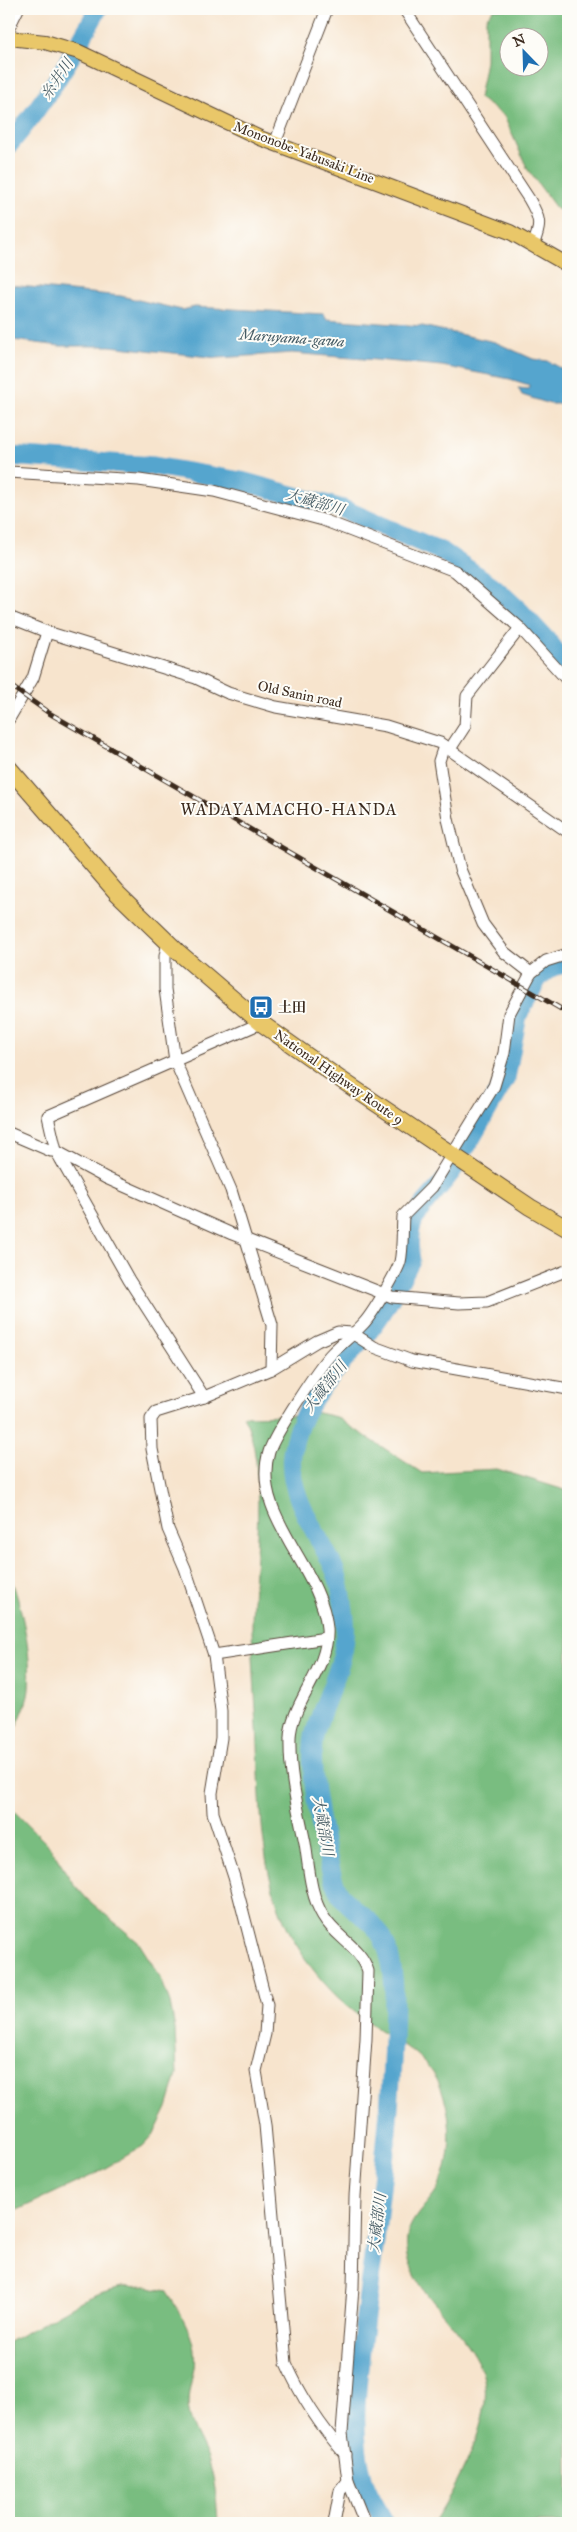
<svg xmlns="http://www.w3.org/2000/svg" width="577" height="2532" font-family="'IM FELL Great Primer','Noto Serif JP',serif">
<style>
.forest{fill:#79bd80;stroke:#5a744f;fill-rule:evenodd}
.water{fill:#54a5ce;stroke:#486876}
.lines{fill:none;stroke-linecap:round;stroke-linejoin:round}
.river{stroke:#54a5ce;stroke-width:19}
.minor-casing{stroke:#574638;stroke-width:13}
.major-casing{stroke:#574638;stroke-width:16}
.highway-casing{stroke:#574638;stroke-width:18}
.minor{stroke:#fff;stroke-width:11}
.major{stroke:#e9c769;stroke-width:14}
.highway{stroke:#e9c769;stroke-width:16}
.rail-casing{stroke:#3b2a1e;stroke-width:5}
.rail{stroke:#fdfcf7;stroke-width:3;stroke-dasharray:9;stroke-linecap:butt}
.labels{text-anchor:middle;stroke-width:4;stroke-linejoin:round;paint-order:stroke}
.street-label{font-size:14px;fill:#3b2a1e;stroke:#fdfcf7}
.poi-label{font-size:14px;font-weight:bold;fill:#3b2a1e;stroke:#fdfcf7;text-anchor:start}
.water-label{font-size:15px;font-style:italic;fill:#455b64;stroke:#fdfcf7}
.quarter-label{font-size:16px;letter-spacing:1px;fill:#3b2a1e;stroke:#fdfcf7}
</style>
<rect width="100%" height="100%" fill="#fdfcf7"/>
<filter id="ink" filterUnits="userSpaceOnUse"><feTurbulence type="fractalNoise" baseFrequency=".02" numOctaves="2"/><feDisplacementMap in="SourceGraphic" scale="10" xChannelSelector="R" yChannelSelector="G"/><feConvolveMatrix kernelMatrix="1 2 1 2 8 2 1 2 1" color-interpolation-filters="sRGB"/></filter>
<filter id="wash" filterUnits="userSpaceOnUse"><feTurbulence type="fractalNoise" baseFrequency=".0096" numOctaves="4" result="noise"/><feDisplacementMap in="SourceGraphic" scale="20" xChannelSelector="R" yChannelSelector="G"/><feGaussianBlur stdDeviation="1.12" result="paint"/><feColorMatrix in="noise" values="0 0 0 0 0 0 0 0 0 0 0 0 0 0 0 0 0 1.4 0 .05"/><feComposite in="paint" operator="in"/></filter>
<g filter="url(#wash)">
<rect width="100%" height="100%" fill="#f7e4cd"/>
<g class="forest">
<path d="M494,9H568V215L556,208L528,170L504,116L479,98L486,61V18ZM510,38H540V68H510Z"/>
<path d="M314,1412L336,1417L422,1473L497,1469L568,1491V2523H433C455,2490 496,2416 483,2375C475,2347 449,2322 431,2299C418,2283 404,2261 407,2238C409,2218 430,2203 439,2186C455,2155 453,2102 433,2073C419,2051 392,2039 371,2024C324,1992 291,1948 274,1893C260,1845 260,1795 258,1746C256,1707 253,1668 252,1629C252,1574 270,1461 243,1416L293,1415Z"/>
<path d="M9,1573C22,1605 34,1662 28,1696C24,1712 16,1727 9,1743Z"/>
<polygon points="9,1806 50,1847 72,1882 87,1899 139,1943 161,1978 170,2003 175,2029 177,2075 167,2108 154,2134 143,2146 95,2174 9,2214"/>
<path d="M147,2286L166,2291C181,2313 198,2340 194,2368C191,2385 185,2399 190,2417C194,2432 203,2445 208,2459C215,2480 217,2501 218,2523H9V2342L83,2300L103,2292L122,2287Z"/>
</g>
<polygon class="water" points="9,285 121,296 182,310 195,307 324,314 326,319 422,326 495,342 533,359 548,361 568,372 568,404 550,404 522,395 518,388 529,389 529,385 510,379 442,366 376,360 292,353 218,358 110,346 60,346 13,340 9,338"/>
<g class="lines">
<g class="river">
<path d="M9,145C45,102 72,57 98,9"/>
<polyline points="9,456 154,466 241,481 343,509 443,552 493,586 520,611 552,646 568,669"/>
<polyline points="467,1146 506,1078 518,1015 539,977 552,967 568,963"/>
<path d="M385,2523C378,2510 368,2495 364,2481C349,2432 358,2376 364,2326C369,2286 375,2246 379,2205C388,2134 394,2061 394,1989C393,1968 389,1942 374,1926C355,1907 340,1904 332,1875C323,1840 305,1762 316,1729C327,1692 349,1659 345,1619C343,1601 341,1582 333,1566C317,1532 287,1494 292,1454C298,1402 340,1369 370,1330C387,1309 398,1284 411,1260C402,1212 431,1203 455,1167"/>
</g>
</g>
</g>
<g filter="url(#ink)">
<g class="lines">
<g class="minor-casing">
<g id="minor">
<path d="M404,9L529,199C540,218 542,224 533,245"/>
<polyline points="9,27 18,9"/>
<polyline points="275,143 327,9"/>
<polyline points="9,472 139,480 214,491 323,520 455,571 520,628 467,696 465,726 450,749"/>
<polyline points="9,617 47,632 196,678 228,693 276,707 386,726 440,743 568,832"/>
<polyline points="520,628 568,681"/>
<polyline points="9,719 33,678 47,632"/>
<polyline points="444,746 439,761 448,819 460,869 483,924 504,952 531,973"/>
<polyline points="168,942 165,956 165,989 175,1061 231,1190 272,1325 271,1369"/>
<polyline points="9,1133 51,1151 56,1151 106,1178 232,1234 392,1297 459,1303 487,1302 568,1270"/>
<polyline points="204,1397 129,1280 56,1151 48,1116 261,1023"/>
<polyline points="214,1655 326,1638"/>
<path d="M345,2454C320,2426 301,2397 286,2363L265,2125L256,2071L265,2034L267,2005L234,1877L213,1813L212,1793L221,1738V1711L214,1655L185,1568L168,1529L152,1449L151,1419L156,1412L204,1397L271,1369L317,1341L338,1332L352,1333L374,1347L412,1361L568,1389"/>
<polyline points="334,2523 340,2491 348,2481"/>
<path d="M365,2523L348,2481L342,2433L353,2287L355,2196L366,2039L368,1971C361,1947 335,1937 323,1916C310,1895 309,1867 305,1843C298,1809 289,1774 290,1739C290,1703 330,1669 327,1628C322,1568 250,1514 269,1452C274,1435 319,1366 332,1353C342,1343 354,1334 363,1324C372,1315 396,1274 400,1262C403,1249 402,1231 403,1216L432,1187L494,1086L504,1053L509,1014L531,973L546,961L568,954"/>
</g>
</g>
<g class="major-casing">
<polyline id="major" points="9,38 45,42 79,52 260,138 510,232 568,265"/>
</g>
<g class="highway-casing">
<polyline id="highway" points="9,768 117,893 177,951 261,1023 340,1079 530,1207 568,1229"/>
</g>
<use href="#minor" class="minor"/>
<use href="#major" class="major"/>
<use href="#highway" class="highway"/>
<g class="rail-casing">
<polyline id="rail" points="9,685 49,713 568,1013"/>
</g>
<use href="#rail" class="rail"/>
</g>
</g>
<defs>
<g id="bus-square" transform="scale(1.25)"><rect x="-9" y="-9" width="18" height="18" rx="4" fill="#1f6fb2" stroke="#fdfcf7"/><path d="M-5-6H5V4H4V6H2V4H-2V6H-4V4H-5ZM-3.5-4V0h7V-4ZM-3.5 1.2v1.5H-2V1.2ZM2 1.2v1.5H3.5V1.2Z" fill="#fff"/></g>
</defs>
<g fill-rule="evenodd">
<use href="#bus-square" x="261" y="1007"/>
</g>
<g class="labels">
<g class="street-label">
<text transform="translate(304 152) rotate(21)" y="5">Mononobe-Yabusaki Line</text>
<text transform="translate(300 694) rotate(12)" y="5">Old Sanin road</text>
<text transform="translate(339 1077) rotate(35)" y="5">National Highway Route 9</text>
</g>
<g class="poi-label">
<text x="278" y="1012">土田</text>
</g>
<g class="water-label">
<text transform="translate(57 79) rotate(-56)" y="5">糸井川</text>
<text transform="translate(292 338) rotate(4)" y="5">Maruyama-gawa</text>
<text transform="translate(315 502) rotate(16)" y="5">大蔵部川</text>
<text transform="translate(325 1387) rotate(-52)" y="5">大蔵部川</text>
<text transform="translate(323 1826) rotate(80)" y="5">大蔵部川</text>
<text transform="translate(377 2223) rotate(-83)" y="5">大蔵部川</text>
</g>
<g class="quarter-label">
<text x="289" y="815">WADAYAMACHO-HANDA</text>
</g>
</g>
<rect width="577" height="2532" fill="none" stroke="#fdfcf7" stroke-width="30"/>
<g transform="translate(524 52) rotate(337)"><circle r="24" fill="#fdfcf7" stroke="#afa8a0"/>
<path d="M0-4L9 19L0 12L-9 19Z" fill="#1f6fb2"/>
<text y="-8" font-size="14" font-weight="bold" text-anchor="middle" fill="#3b2a1e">N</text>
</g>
</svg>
